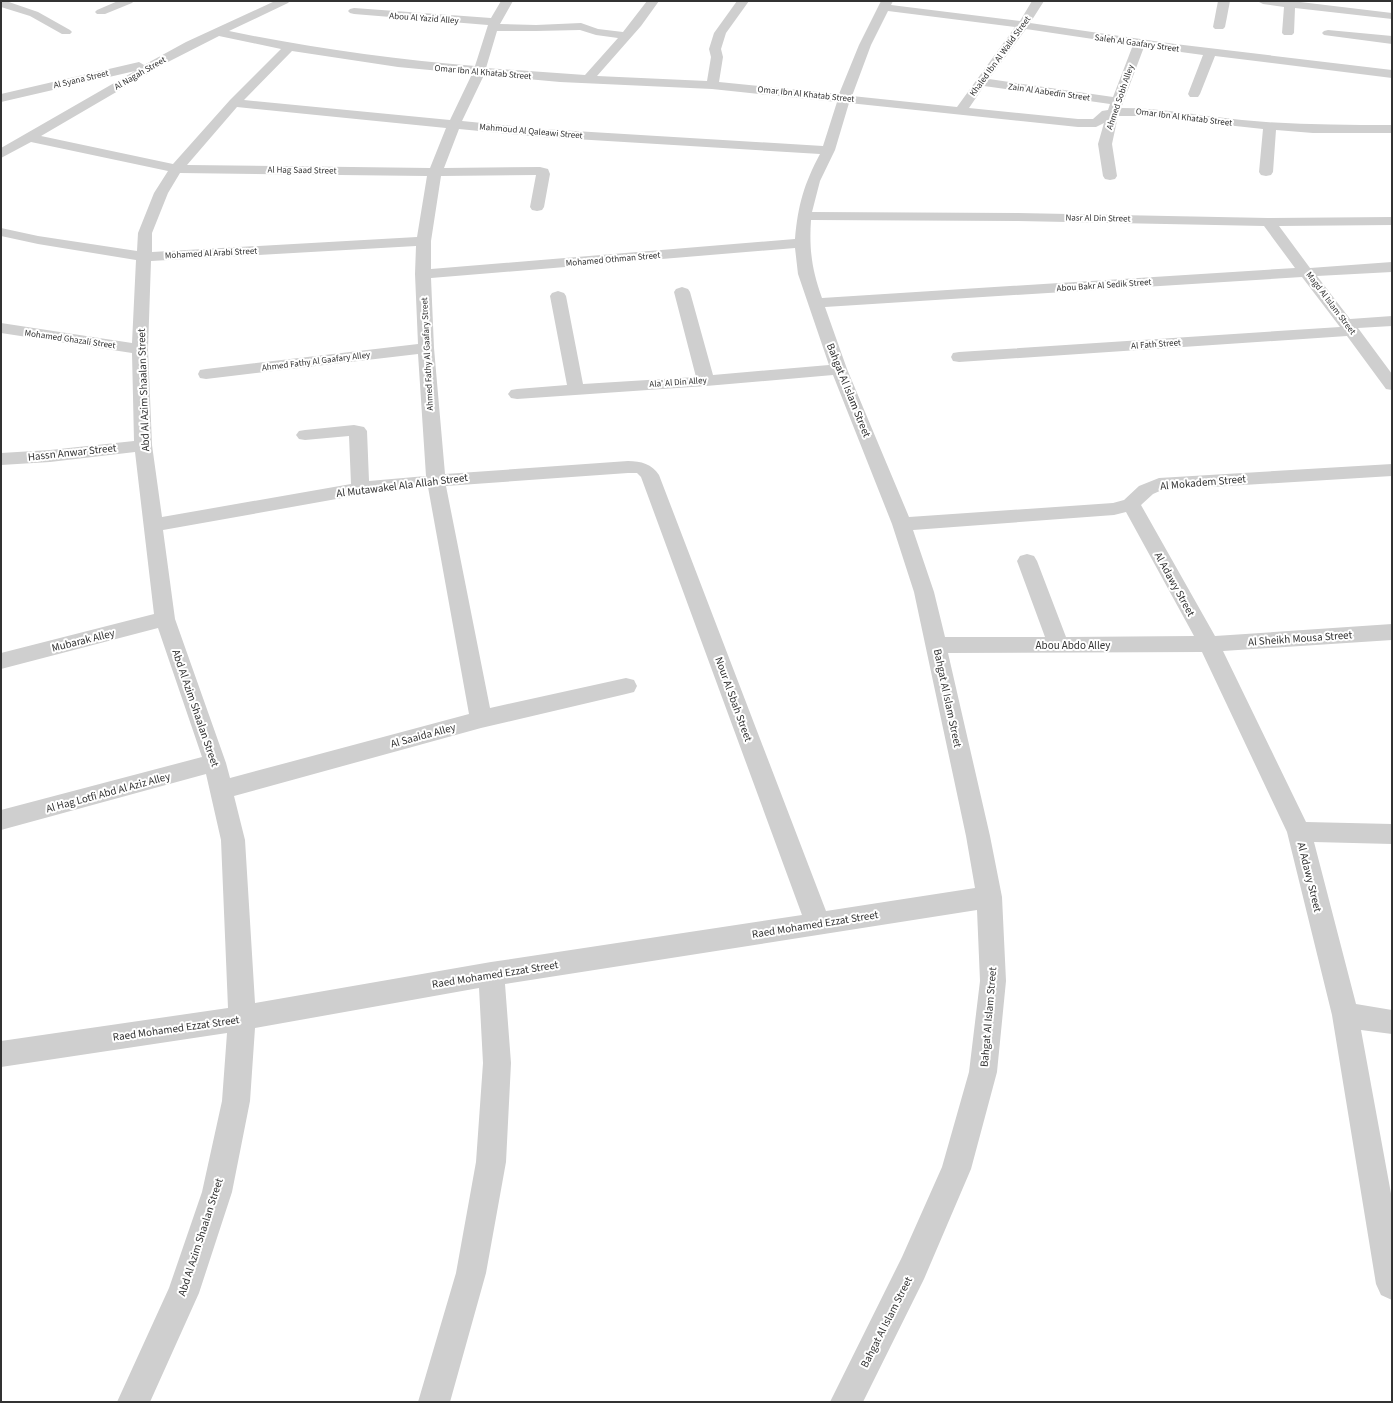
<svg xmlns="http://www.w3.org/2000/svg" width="1393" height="1403" font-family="'Source Sans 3',sans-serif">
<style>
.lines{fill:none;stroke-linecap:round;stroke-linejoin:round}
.minor{fill:#cfcfcf;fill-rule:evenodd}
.labels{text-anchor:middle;stroke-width:4;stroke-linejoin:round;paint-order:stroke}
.far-street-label{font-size:9px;fill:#323232;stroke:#fff}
.street-label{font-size:11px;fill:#323232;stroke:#fff}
</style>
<rect width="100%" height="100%" fill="#fff"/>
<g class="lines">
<g class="minor">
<polygon points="1,1 6,1 38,12 70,30 72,32 70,34 62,34 30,16 1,7"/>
<polygon points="118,1 134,1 132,3 105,14 97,14 95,12 97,10"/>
<path d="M275,1H290L288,3L229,31C311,48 392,59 475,66L488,25L354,14L350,13L348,11L350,9L354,8L491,18L501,1H513L500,24L536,25L581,23L598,29L623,32L647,1H659L641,26L597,76L707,81L711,57L709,49L714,33L737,1H749L726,33L721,49L723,57L719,82L839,94L859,45L881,1H893L891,5L1020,21L1032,1H1044L1030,23L1175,44L1392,70V78L1215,56L1200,94L1198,97H1190L1188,94L1203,55L1144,47L1121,108C1162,108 1202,116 1242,120C1292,125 1342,125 1392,125V133H1313L1276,130L1273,172L1271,175L1266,176L1261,175L1259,172L1263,129L1143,116H1118L1112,144L1117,176L1115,179L1110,180L1105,179L1103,176L1098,144L1104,123L1096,127H1078L849,103L835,150L820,181L812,212L1018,213L1268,218L1392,217V225L1279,226L1310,268L1392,262V272L1317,276L1350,319L1392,316V326L1358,328L1392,374V390L1386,389L1347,336L959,362L953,361L951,357L953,353L959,352L1340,327L1302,277L825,307L847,369L909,517L1113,503L1124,500L1139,486L1159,478L1392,464V476L1162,490L1153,494L1141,505L1215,636L1392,624V640L1223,651L1306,822L1392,824V844L1314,842L1356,1004L1392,1010V1034L1361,1030L1392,1199V1300L1381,1295L1376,1284L1332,1015L1287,832L1202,652L948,653L990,836L1002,897L1006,981L997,1072L971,1169L924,1279L863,1402H830L902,1257L942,1167L969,1072L980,981L977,910L505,984L511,1063L506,1162L486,1273L450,1402H418L456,1273L476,1162L483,1063L479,988L255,1028L250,1101L232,1192L199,1293L150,1402H117L169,1288L202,1192L222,1101L227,1033L1,1067V1041L228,1008L221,840L206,774L1,830V810L202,757L158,628L1,669V653L154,614L135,452L50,462L1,465V453L50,450L134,441L132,353L1,333V323L132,343L136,260L38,244L1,236V228L38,236L137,251L138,233L154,193L168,171L31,142L1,158V148L135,71L1,102V94L139,62L144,65L186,42ZM888,11L1015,27L957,107L852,96L871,45ZM1026,29L1133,45L1113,97L989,79ZM580,30L596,35L618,38L585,75L486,68L497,31H536ZM219,36L281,49L230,100L173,164L41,136L166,63ZM292,51L398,67L472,74L450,120L244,100ZM484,75L560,82L712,89L837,102L823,146L542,129L462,121ZM984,86L1110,104L1108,110L1102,111L1093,119H1078L969,108ZM237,107L446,128L430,168L187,165ZM459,129L542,137L820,154C804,184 798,205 795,239L431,269V241L441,176L536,175L530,207L532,210L537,211L542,210L544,207L550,174L548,169L540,167L444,168ZM180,173L427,176L417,237L152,252V233L168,193ZM811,220L1018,221L1264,226L1295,268L822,298C812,270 809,250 811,220ZM416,246L415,274L418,344L206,369L200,370L198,374L200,378L206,379L418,354L426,476L369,481L367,431L364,427L354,425L305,430L299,431L296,435L299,439L305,440L349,436L351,484L162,517L152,445L148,349L151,261ZM795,248L798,274L829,365L713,375L690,292L688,289L682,287L676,289L674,292L696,377L583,384L566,296L564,293L558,291L552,293L550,296L567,385L517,389L511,390L508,394L511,398L517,399L706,386L833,375L892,524L914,592L966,836L975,888L826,911L659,475C652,464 641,461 628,461L445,474L434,348L431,278ZM628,473H637L641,477L802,915L491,962L255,1003L245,840L234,796L481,728L626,694L634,692L637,686L634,680L626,678L490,708L446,486ZM428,487L469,714L230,778L226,763L175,619L163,530L370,493ZM1126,512L1194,636L1066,637L1037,561L1034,556L1027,554L1020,556L1017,561L1045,637H945L934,592L913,530L1114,515Z"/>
<polygon points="1218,1 1230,1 1225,27 1223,29 1215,29 1213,27"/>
<polygon points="1257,1 1292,1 1392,13 1392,19 1295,8 1294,33 1292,35 1284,35 1282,33 1284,7 1263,4"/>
<polygon points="1328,30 1392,36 1392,44 1324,35 1322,33 1324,31"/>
</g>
</g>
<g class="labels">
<g class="far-street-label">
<text transform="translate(424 18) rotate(4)" y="3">Abou Al Yazid Alley</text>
<text transform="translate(1137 43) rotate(8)" y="3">Saleh Al Gaafary Street</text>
<text transform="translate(1000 56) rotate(-54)" y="3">Khaled Ibn Al Walid Street</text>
<text transform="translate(483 72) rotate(5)" y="3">Omar Ibn Al Khatab Street</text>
<text transform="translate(140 73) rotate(-30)" y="3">Al Nagah Street</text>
<text transform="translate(81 79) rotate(-13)" y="3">Al Syana Street</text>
<text transform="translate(1049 92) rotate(8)" y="3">Zain Al Aabedin Street</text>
<text transform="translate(806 94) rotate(6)" y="3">Omar Ibn Al Khatab Street</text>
<text transform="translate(1120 97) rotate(-71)" y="3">Ahmed Sobh Alley</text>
<text transform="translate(1184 117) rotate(7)" y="3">Omar Ibn Al Khatab Street</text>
<text transform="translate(531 131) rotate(5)" y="3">Mahmoud Al Qaleawi Street</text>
<text transform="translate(302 170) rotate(1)" y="3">Al Hag Saad Street</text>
<text transform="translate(1098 218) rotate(1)" y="3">Nasr Al Din Street</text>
<text transform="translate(211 253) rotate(-3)" y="3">Mohamed Al Arabi Street</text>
<text transform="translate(613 259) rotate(-5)" y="3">Mohamed Othman Street</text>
<text transform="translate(1104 285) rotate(-4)" y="3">Abou Bakr Al Sedik Street</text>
<text transform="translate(1331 303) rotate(53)" y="3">Magd Al Islam Street</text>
<text transform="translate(70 339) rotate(8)" y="3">Mohamed Ghazali Street</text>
<text transform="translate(1156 344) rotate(-4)" y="3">Al Fath Street</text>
<text transform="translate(427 354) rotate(-93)" y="3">Ahmed Fathy Al Gaafary Street</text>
<text transform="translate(316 361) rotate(-7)" y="3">Ahmed Fathy Al Gaafary Alley</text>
<text transform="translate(678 382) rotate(-4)" y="3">Ala' Al Din Alley</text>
</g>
<g class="street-label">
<text transform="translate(143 390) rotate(-92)" y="4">Abd Al Azim Shaalan Street</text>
<text transform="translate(849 390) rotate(68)" y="4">Bahgat Al Islam Street</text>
<text transform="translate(72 452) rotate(-6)" y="4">Hassn Anwar Street</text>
<text transform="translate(1203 482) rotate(-5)" y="4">Al Mokadem Street</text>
<text transform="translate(402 485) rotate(-7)" y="4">Al Mutawakel Ala Allah Street</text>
<text transform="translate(1175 584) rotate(61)" y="4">Al Adawy Street</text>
<text transform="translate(1300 638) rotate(-4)" y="4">Al Sheikh Mousa Street</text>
<text transform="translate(83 640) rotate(-14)" y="4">Mubarak Alley</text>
<text x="1073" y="649">Abou Abdo Alley</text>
<text transform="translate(948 698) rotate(78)" y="4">Bahgat Al Islam Street</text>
<text transform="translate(734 699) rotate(70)" y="4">Nour Al Sbah Street</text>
<text transform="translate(196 708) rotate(71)" y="4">Abd Al Azim Shaalan Street</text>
<text transform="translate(423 735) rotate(-15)" y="4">Al Saaida Alley</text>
<text transform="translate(108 792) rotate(-15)" y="4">Al Hag Lotfi Abd Al Aziz Alley</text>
<text transform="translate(1310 877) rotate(76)" y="4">Al Adawy Street</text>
<text transform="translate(815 924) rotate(-9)" y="4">Raed Mohamed Ezzat Street</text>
<text transform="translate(495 974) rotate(-9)" y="4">Raed Mohamed Ezzat Street</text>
<text transform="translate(988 1017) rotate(-85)" y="4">Bahgat Al Islam Street</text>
<text transform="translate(176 1028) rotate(-8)" y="4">Raed Mohamed Ezzat Street</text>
<text transform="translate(200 1237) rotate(-72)" y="4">Abd Al Azim Shaalan Street</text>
<text transform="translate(886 1322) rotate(-63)" y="4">Bahgat Al Islam Street</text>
</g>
</g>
<rect width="1393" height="1403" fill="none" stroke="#323232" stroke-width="4"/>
</svg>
